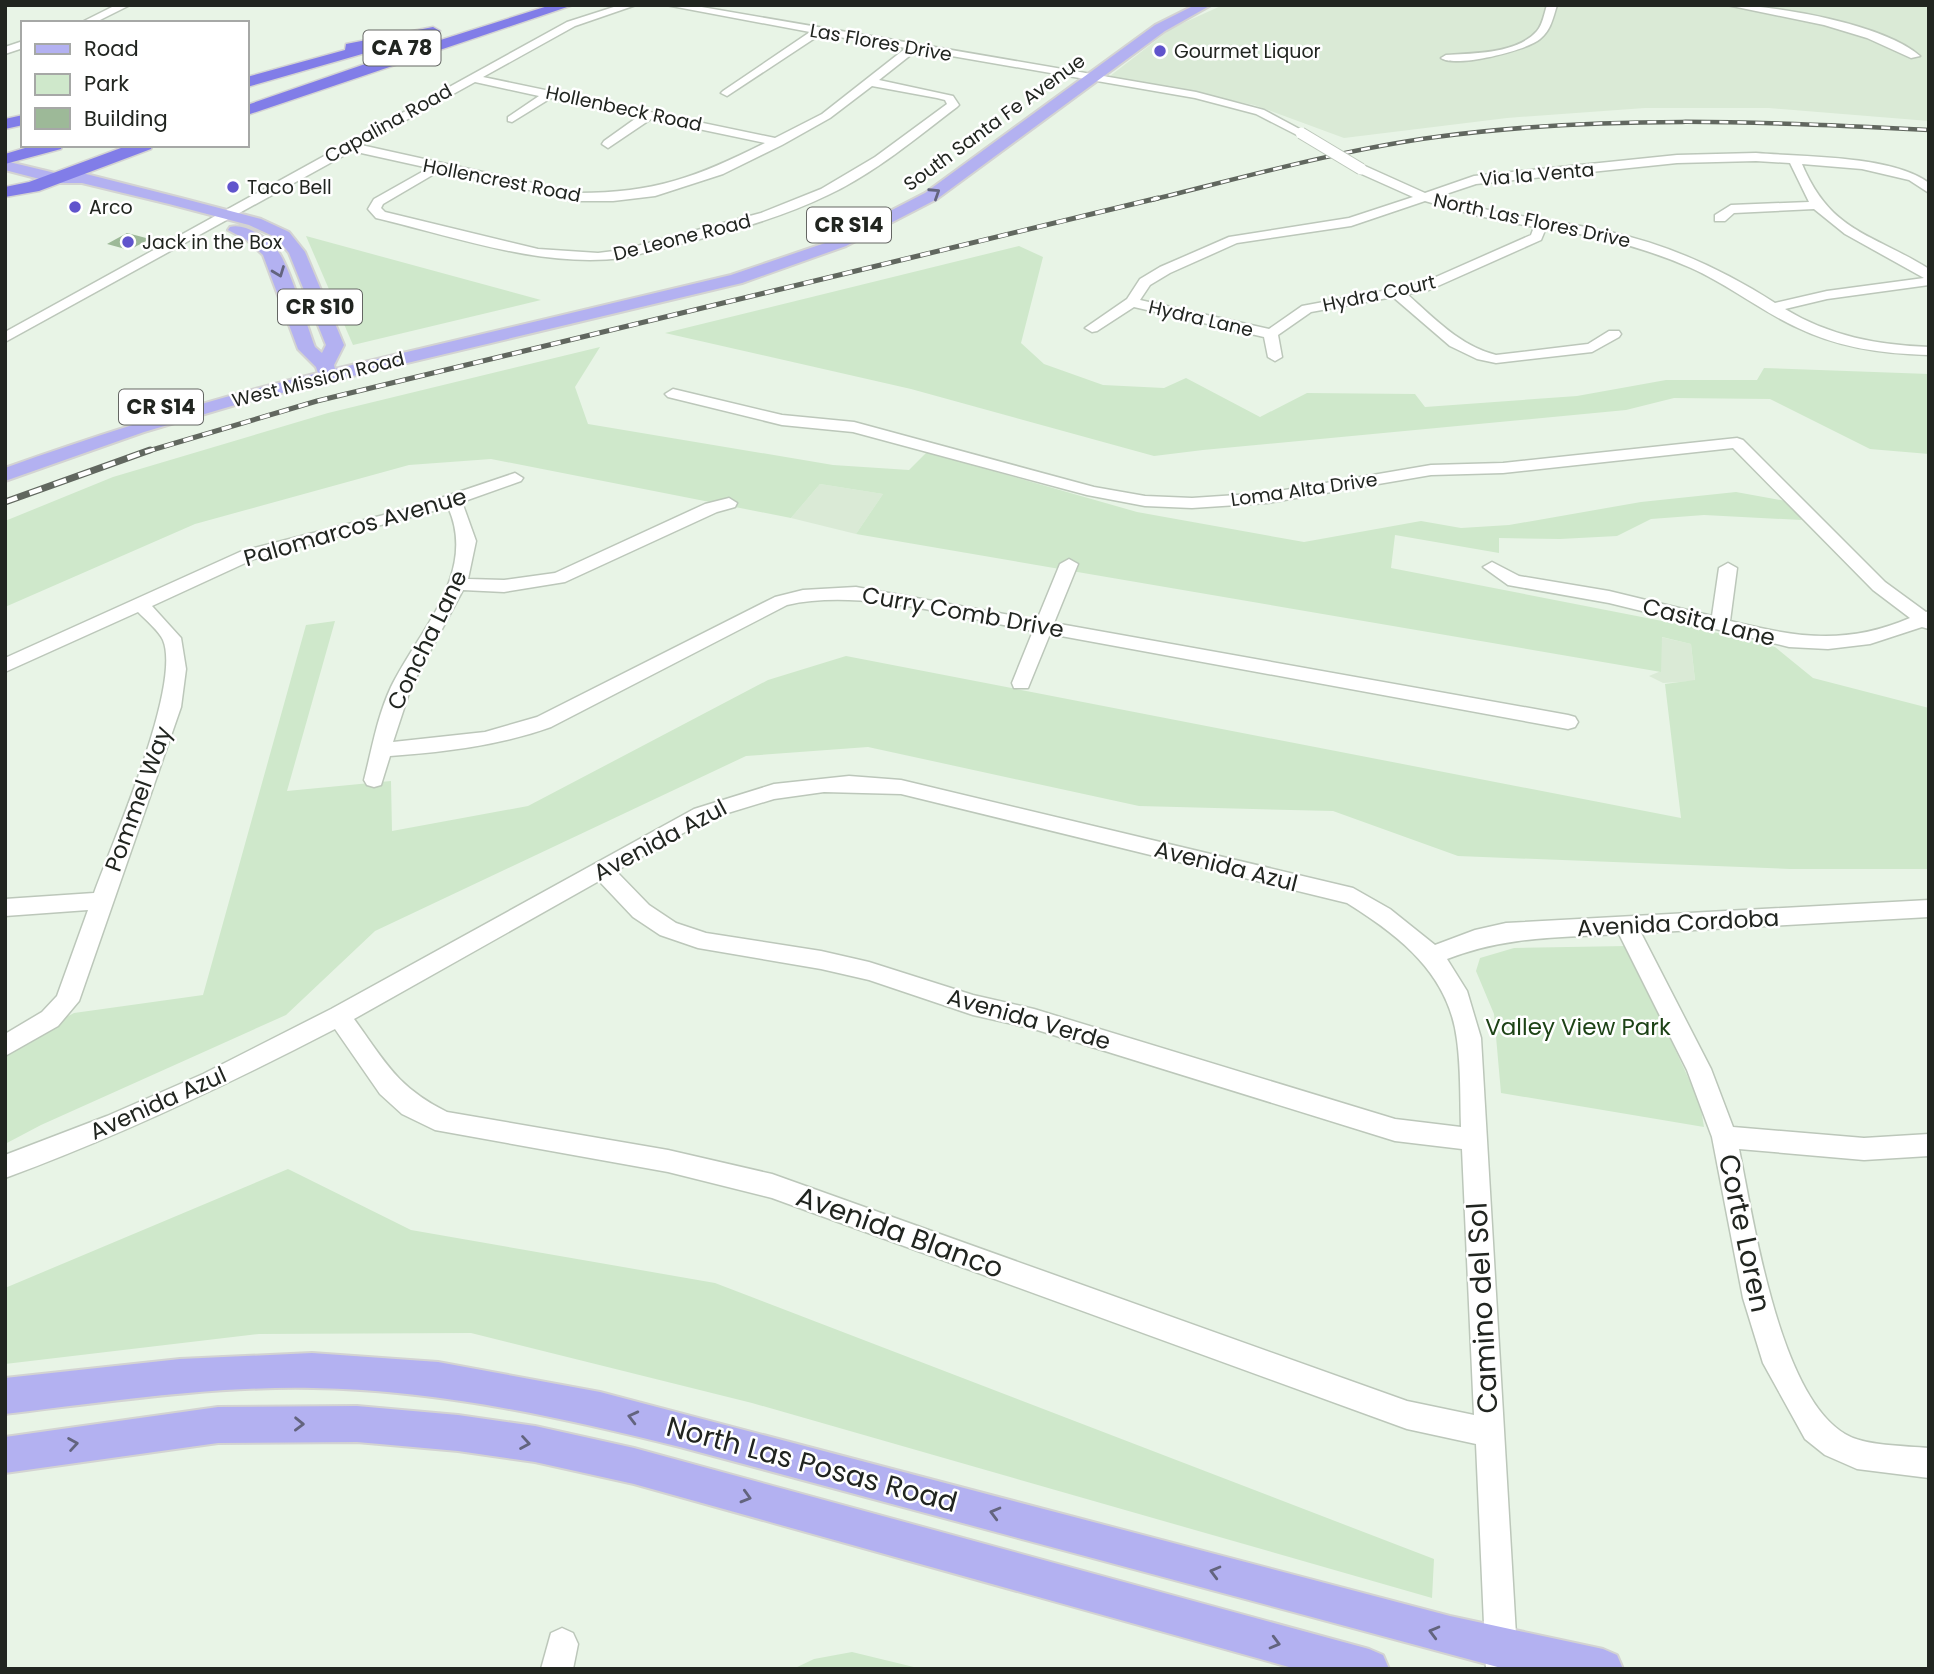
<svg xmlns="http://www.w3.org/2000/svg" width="1934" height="1674" font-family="Poppins,sans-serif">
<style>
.built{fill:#daead6}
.green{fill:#cfe8cb}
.building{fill:#9db998}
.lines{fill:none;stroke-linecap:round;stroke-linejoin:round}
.minor-casing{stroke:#bcc7ba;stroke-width:3}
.major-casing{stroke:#d3d3d2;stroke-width:4}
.highway-casing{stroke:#d3d3d2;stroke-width:3}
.minor{fill:#fff;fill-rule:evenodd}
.major{fill:#b3b1f1;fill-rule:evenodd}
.highway{fill:#817de8;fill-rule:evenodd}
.rail-far2-casing{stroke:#61675f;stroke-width:4.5}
.rail-far1-casing{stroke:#61675f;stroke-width:5}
.rail-casing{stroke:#61675f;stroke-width:7}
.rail-far2{stroke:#fff;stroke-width:2.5;stroke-dasharray:9;stroke-linecap:butt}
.rail-far1{stroke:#fff;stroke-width:3.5;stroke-dasharray:10;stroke-linecap:butt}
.rail{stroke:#fff;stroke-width:4.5;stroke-dasharray:13;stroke-linecap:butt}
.minor-bridge-casing{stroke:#bcc7ba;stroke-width:13;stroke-linecap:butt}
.minor-bridge{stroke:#fff;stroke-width:11}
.oneway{stroke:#63647e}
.poi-dot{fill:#6054cc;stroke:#fff;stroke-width:2.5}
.labels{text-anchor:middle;stroke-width:5;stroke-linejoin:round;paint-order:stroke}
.far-street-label{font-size:19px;fill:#212520;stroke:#fff}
.far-poi-label{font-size:19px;fill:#212520;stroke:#fff;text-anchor:start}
.shield{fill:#fff;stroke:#646663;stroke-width:2}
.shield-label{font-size:21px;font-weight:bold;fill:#212520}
.street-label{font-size:23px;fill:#212520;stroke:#fff}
.park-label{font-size:23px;fill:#1d4316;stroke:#fff}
.near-street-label{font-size:28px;fill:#212520;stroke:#fff}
</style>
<rect width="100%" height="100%" fill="#e8f4e6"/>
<g class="built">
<polygon points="1223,5 1929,5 1929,121 1769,108 1645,108 1507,118 1344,138 1254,105 1110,76 1172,28"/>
<polygon points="820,484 883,494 856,534 791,518"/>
<polygon points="1661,637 1691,644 1695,681 1663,683 1649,676 1661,671"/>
</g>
<g class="green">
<polygon points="306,236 541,300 353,345"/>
<polygon points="1019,246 1043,257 1021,343 1044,364 1103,385 1164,388 1186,378 1260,417 1307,393 1415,394 1425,407 1577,396 1666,380 1757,380 1764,368 1929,374 1929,454 1870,449 1770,399 1674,398 1626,410 1203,450 1154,456 911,389 665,333"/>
<polygon points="600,347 575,387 588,424 833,465 909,470 927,452 1137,512 1304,542 1421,521 1461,528 1509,525 1641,502 1736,492 1786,501 1802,520 1704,515 1651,519 1617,536 1560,539 1499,538 1499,553 1395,535 1391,568 1693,627 1775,647 1813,678 1929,708 1929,869 1790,869 1458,856 1333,811 1139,806 868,747 746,756 375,931 286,1015 41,1125 5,1144 5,1050 74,1013 203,995 306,625 335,621 287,791 391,781 392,831 528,806 768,680 846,656 1681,818 1665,684 1695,680 1691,644 1662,637 1661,672 856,534 883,494 820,484 791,518 491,459 409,465 195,524 5,607 5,521 113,477 328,413"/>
<polygon points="1627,946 1700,1103 1704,1127 1501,1093 1494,1014 1476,971 1480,958 1514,948"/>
<polygon points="288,1169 411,1230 715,1283 1434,1559 1432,1598 752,1403 471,1333 259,1334 5,1364 5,1288"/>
<polygon points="852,1652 922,1669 793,1669 814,1659"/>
</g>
<polygon class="building" points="127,233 150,239 129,250 107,244"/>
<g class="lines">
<g class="minor-casing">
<g id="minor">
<polygon points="116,5 130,5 94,23 80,23"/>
<path d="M620,5H636L575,26L483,77L775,138L822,114L906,48L821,34L727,96L721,93L723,91L810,32L666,5H690L1196,92L1264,110L1307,133L1297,135L1256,114L1195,98L917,50L879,80L953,96L959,105L957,107C916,138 875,173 828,195C764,226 692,241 623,258C540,268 456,237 376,218L368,209L374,199L429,168L352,151L5,342V332L567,22ZM475,82L539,96L508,117V121L512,122L551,98L639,116L604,141L602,144L608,148L651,119L765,143C697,177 655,193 578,193L361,145ZM872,86L937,98L945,100L947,104L875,157L821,189L761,213L622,250L598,253L538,249L385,212L381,208L383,204L441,170L578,201H613L655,196L723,174L782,145L830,118Z"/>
<path d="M1547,5H1557C1553,18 1551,30 1540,39C1526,51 1455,68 1441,58L1446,55C1473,53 1517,54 1537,31C1543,24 1544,14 1547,5Z"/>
<path d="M1727,5C1775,5 1884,24 1920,56L1911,58L1867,38L1824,25Z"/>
<polygon points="23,41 23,48 5,54 5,47"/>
<path d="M1756,153C1802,157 1892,155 1929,183V193L1909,180L1862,169L1802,164C1831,233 1872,233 1929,269V285L1827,299L1785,309C1829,336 1878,345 1929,347V355C1884,354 1839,348 1798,328C1761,311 1729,285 1691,268C1644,247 1597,236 1546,228L1541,240L1429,290L1407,294C1434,318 1460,346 1496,355L1588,344L1609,331H1619L1621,334L1619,337L1592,352L1496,363L1477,359L1450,346L1393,297L1311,312L1278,335L1282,357L1275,361L1268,357L1264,337L1134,307L1097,331L1092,332L1085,328L1127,299L1140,279L1160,267L1229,237L1349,218L1413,197L1357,172V166H1365L1425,193L1474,176L1677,155ZM1756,161L1790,163L1809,202L1731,205L1715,215V221H1725L1734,213L1814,209L1845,234L1924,278L1827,291L1775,303C1724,270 1669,245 1610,232C1552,219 1494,215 1437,197L1476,184L1677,163ZM1425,201L1474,215L1534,227L1531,235L1420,284L1302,306L1269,329L1140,300L1150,285L1170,273L1237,243L1351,226Z"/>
<path d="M673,389L782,415L854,422L1094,487L1145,496L1192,498L1267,493L1431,465L1503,463L1737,438L1743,440L1885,582L1926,612L1929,611V629L1922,627L1870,644L1828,649L1789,647L1609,603L1508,585L1483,567L1492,562L1519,576L1609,591L1712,616L1719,568L1728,563L1737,568L1730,621C1796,637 1845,646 1910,618L1873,590L1733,448L1503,473L1431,475L1267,503L1192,508L1145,506L1087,495L853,432L782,425L668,397L665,394Z"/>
<path d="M515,473L523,478L521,481L462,502L476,541L468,579L504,580L555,573L705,504L729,498L737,503L735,507L717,512L565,582L504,592L463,590L411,687L393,742L485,732L537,717L775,597L803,590L856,587L1037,620L1060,564L1069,559L1078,564L1054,623L1568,715L1575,717L1578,722L1575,727L1568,729L1050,634L1030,683L1028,688H1014L1012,683L1033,631C958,617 861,588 787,605L551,727C498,746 445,752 390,756L381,785L374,787L367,785L364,780C372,749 377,717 391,687C419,630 478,573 448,507L254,559L152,606L181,638L186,669L181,707L79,1001L58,1026L5,1056V1034L42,1012L57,996L88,910L5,916V899L94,893C112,843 182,685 163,640C159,631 146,620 138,612L5,672V658L242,551L411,508Z"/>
<path d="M849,776L901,780L1353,888L1390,909L1435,945L1475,930L1506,923L1929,900V917L1641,933L1711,1069L1733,1127L1864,1138L1929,1134V1156L1864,1160L1739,1149C1754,1222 1779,1395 1845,1434C1864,1446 1906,1446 1929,1448V1478L1857,1469L1825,1455L1805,1439L1763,1363L1743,1298L1712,1137L1687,1070L1619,934C1557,938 1507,936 1447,959L1467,991L1481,1038L1518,1669H1486L1476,1444L1407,1429L772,1198L668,1172L435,1130L402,1114L380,1094L335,1029C227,1085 119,1136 5,1178V1155L107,1116L203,1074L331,1009L694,809L774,784ZM824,792L901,794L1347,903C1400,936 1449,974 1457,1040C1461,1069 1460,1098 1461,1127L1395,1119L1034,1009L973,995L869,962L821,951L706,933L676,923L649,905L616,871L708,819L774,799ZM599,881L633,917L660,935L698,948L821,969L869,980L973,1015L1034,1029L1395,1141L1462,1149L1474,1415L1407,1401L772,1174L668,1150L447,1112C397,1087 386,1063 354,1019Z"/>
<polygon points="562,1628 573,1633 578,1644 573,1669 541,1669 551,1633"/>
</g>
</g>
<g class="major-casing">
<g id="major">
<path d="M1195,5H1211L1165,31L937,199L846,246L742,283L252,400L144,432L5,481V468C109,431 211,399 318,373L316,367L298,349L263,255L247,240L228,230L230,227C246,223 267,238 277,250C289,264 307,326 315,347L322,353L326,345L289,253L277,238L249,225L169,204L82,183H55L5,170V161L55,173H82L181,198L261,219L289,232L305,252L344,345L334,365L335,369L731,275L834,240L925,193L1155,25Z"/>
<path d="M312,1353L438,1362L600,1392L1450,1616L1603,1649L1617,1655L1623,1669H1505L680,1447C559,1417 438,1390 313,1388C210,1386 107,1402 5,1414V1378L180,1359Z"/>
<polygon points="357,1406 458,1415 535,1426 634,1448 1369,1649 1383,1655 1389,1669 1296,1669 634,1484 535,1462 458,1451 357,1442 218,1443 5,1473 5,1437 218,1407"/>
</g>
</g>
<g class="highway-casing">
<g id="highway">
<polygon points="551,5 573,5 247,115 247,105 371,62"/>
<polygon points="433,27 440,31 438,34 378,46 376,50 247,87 247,77 345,50 346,44"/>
<polygon points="23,115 23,125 5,129 5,119"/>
<polygon points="35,145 63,145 61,149 5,164 5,154"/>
<polygon points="129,145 153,145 151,149 39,191 5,197 5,187 29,182"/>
</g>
</g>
<use href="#minor" class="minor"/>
<use href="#major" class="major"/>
<use href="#highway" class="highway"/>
<g class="rail-far2-casing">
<path id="rail-far2" d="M1151,200C1245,177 1340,150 1436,137C1600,115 1764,121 1929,130"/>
</g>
<g class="rail-far1-casing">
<polyline id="rail-far1" points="145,452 317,401 1158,198"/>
</g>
<g class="rail-casing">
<polyline id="rail" points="5,502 150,450"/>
</g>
<use href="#rail-far2" class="rail-far2"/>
<use href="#rail-far1" class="rail-far1"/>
<use href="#rail" class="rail"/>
<g class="minor-bridge-casing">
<polyline id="minor-bridge" points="1301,133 1361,169"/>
</g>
<use href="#minor-bridge" class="minor-bridge"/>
</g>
<defs><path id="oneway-chevron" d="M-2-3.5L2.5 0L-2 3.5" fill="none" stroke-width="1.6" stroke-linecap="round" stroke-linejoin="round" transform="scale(1.75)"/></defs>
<g class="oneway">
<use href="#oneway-chevron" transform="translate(935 193) rotate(-33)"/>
<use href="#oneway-chevron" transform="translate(279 272) rotate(69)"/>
<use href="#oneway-chevron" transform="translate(633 1417) rotate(-166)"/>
<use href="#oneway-chevron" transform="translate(299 1424) rotate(1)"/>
<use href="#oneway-chevron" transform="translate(525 1443) rotate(9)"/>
<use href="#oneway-chevron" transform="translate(73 1444) rotate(-9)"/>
<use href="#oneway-chevron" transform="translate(746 1497) rotate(16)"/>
<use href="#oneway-chevron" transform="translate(995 1513) rotate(-165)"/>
<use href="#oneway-chevron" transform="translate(1215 1572) rotate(-165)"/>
<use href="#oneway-chevron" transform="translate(1434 1632) rotate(-165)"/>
<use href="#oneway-chevron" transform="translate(1275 1643) rotate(15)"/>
</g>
<g class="poi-dot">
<circle cx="1160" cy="51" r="7"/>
<circle cx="233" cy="187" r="7"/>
<circle cx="75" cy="207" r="7"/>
<circle cx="128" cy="242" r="7"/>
</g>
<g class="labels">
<g class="far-street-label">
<text transform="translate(881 42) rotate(10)" y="7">Las Flores Drive</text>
<text transform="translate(624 108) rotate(12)" y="7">Hollenbeck Road</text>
<text transform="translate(994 122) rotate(-36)" y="7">South Santa Fe Avenue</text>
<text transform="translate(388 123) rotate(-29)" y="7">Capalina Road</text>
<text transform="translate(1537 174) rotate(-5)" y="7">Via la Venta</text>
<text transform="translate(502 180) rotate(11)" y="7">Hollencrest Road</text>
<text transform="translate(1532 220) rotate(12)" y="7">North Las Flores Drive</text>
<text transform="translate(682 237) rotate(-14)" y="7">De Leone Road</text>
<text transform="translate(1379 293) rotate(-12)" y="7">Hydra Court</text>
<text transform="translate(1201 318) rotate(13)" y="7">Hydra Lane</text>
<text transform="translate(318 379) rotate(-14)" y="7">West Mission Road</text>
<text transform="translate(1304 489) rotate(-8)" y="7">Loma Alta Drive</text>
</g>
<g class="far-poi-label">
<text x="1174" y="58">Gourmet Liquor</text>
<text x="247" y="194">Taco Bell</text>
<text x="89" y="214">Arco</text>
<text x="142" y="249">Jack in the Box</text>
</g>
<g class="shield">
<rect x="363.5" y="30.5" width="77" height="35" rx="5"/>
<rect x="807" y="207.5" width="84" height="35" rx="5"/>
<rect x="278" y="289.5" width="84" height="35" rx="5"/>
<rect x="119" y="389.5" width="84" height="35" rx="5"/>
</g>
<g class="shield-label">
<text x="402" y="55">CA 78</text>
<text x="849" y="232">CR S14</text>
<text x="320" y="314">CR S10</text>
<text x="161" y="414">CR S14</text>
</g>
<g class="street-label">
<text transform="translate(355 527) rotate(-16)" y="8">Palomarcos Avenue</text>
<text transform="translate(963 612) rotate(10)" y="8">Curry Comb Drive</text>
<text transform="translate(1709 622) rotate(14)" y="8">Casita Lane</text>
<text transform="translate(427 640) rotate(-64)" y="8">Concha Lane</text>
<text transform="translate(138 799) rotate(-70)" y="8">Pommel Way</text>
<text transform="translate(660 840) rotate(-28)" y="8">Avenida Azul</text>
<text transform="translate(1226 866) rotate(14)" y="8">Avenida Azul</text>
<text transform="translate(1678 923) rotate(-3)" y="8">Avenida Cordoba</text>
<text transform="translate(1029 1019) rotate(16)" y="8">Avenida Verde</text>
<text transform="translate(158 1103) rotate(-24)" y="8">Avenida Azul</text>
</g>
<g class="park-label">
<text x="1578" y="1035">Valley View Park</text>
</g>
<g class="near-street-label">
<text transform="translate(900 1232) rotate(20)" y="10">Avenida Blanco</text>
<text transform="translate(1745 1233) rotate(78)" y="10">Corte Loren</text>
<text transform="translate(1482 1308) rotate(-93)" y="10">Camino del Sol</text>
<text transform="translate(812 1464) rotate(15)" y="10">North Las Posas Road</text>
</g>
</g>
<rect width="1934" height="1674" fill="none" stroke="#212520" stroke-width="14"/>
<rect x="21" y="21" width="228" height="126" fill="#ffffff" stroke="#a6a8a6" stroke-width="2"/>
<rect x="35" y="44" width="35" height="10" fill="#b3b1f1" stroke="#a6a8a6" stroke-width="2"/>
<text x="84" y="56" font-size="21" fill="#212520">Road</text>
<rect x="35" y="74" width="35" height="21" fill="#cfe8cb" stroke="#a6a8a6" stroke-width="2"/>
<text x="84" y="91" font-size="21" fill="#212520">Park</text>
<rect x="35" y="108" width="35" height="21" fill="#9db998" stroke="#a6a8a6" stroke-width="2"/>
<text x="84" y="126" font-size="21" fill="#212520">Building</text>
</svg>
